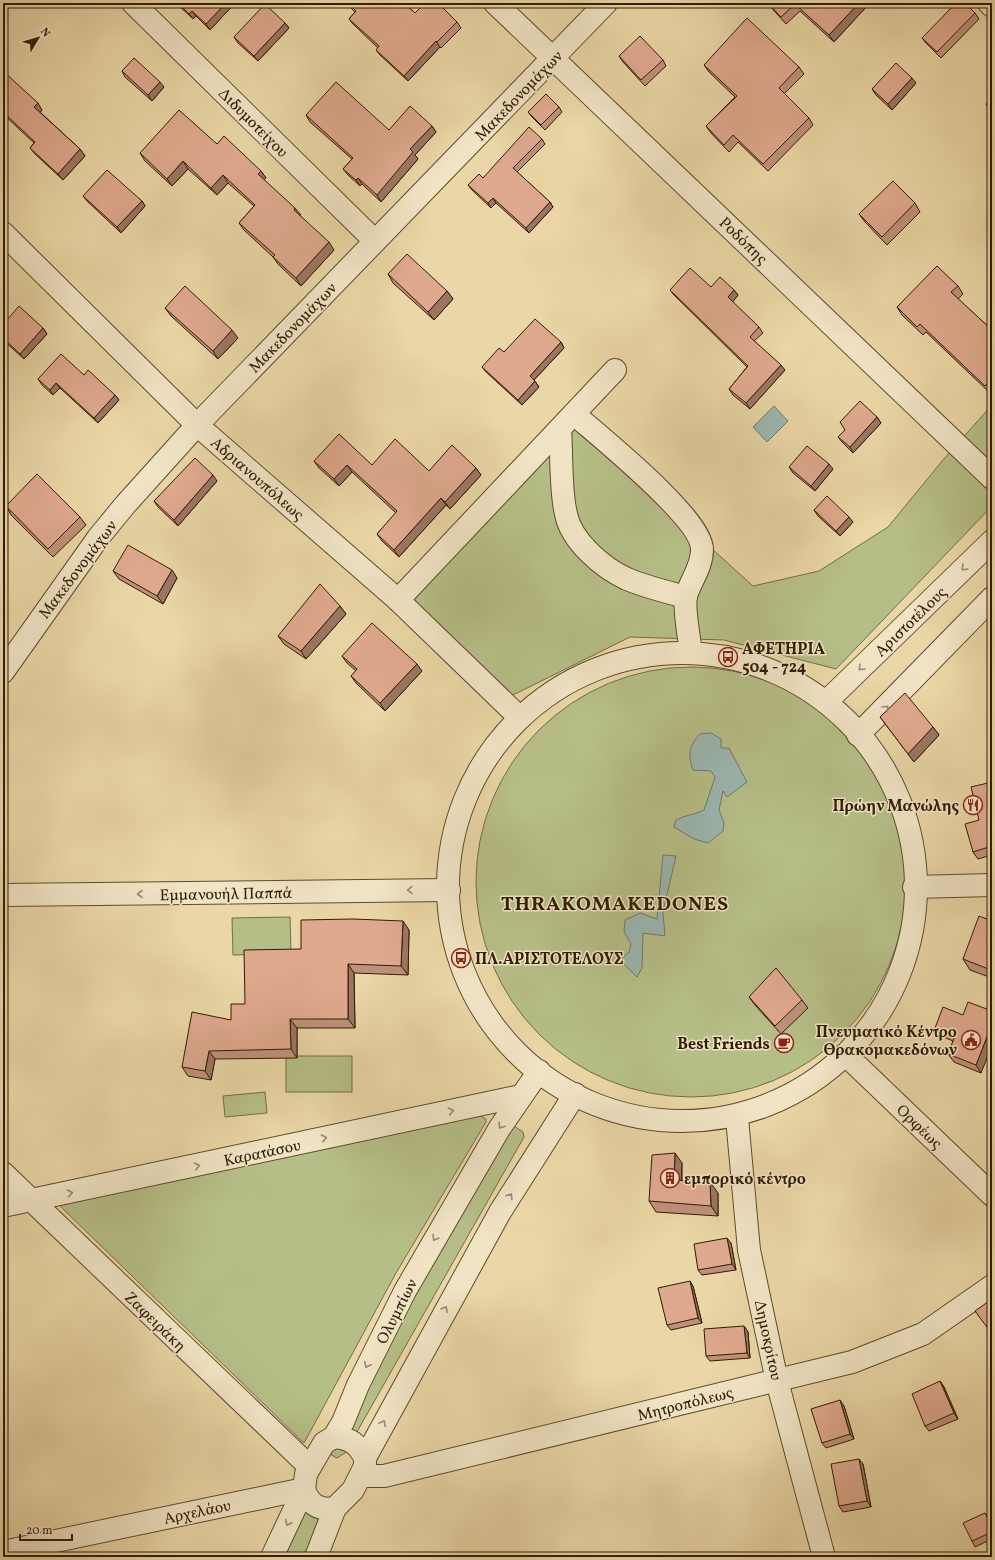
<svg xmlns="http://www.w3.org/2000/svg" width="995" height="1560" font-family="Vollkorn,serif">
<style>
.green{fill:#b6be87;stroke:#726e45}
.water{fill:#9bb7b1;stroke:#70796b}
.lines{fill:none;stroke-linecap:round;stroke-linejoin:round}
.minor-casing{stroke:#5e4b2c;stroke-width:24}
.minor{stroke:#f1e4c5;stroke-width:22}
.wall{fill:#c0917a;stroke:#2f1d03}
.shaded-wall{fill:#9c7663;stroke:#2f1d03}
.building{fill:#dfa98e;stroke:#2f1d03}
.oneway{stroke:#9a8a6e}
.labels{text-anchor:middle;stroke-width:3;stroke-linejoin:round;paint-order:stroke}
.street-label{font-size:16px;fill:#2f1d03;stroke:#f1e4c5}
.poi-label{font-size:16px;font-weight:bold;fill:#2f1d03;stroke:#f1e4c5;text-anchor:start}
.district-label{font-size:20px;font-weight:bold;letter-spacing:1px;fill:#2f1d03;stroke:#f1e4c5}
</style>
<rect width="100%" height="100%" fill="#ead6a6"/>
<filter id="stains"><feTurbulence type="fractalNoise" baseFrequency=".005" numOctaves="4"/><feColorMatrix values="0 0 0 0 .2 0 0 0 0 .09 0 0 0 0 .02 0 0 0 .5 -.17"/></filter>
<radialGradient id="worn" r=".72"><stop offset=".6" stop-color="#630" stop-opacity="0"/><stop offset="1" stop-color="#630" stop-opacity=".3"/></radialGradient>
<g class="green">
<polygon points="992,405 992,506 836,669 724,640 630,637 505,699 406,599 573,423 753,586 819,571 888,527 943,460"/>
<circle cx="691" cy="882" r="215"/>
<polygon points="290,917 291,953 233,955 232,918"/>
<rect x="286" y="1056" width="66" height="36"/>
<polygon points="265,1092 267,1113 225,1117 223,1096"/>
<polygon points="480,1116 486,1119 486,1122 396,1273 304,1443 61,1207 62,1204 381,1134"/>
<polygon points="505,1120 523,1132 524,1137 345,1453 337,1458 324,1451"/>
<polygon points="304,1489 327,1509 303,1557 273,1557"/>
</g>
<g class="water">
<polygon points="774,406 788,421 767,442 753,427"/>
<path d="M711,733L721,739V748H729L747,782L727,797L723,791L719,810L724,823L723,831L708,843L694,839L674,827L676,820C685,815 694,815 704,810L715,777L711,771L693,770C688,755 688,747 700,734Z"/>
<polygon points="663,855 676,856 663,912 665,936 643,933 642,968 637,977 620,960 629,952 631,944 624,932 625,920 640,913 657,919"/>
</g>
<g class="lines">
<g class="minor-casing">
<g id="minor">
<polyline points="133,3 375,241"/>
<polyline points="495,3 992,478"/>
<polyline points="989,3 992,6"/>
<polyline points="3,233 197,425 398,600 519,717"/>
<path d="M574,414C600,437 703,519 702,550C702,567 691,580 686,596C684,606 689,639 691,651"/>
<path d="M560,429C562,455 560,489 566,514C571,541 603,568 627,579C646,587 667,592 686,597"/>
<polyline points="398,600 615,370"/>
<circle cx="682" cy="887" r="234"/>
<polyline points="3,672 98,538 125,505 197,425 606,3"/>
<polyline points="827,701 992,541"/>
<polyline points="858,735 992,598"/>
<polyline points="914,887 992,885"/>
<polyline points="3,895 449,890"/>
<polyline points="848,1057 992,1195"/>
<polyline points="737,1118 749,1250 777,1381 824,1557"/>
<polyline points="3,1173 310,1467"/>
<polyline points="3,1206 521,1096"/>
<path d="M334,1437C350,1438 358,1444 365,1458"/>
<polyline points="361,1476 384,1476 852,1362 923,1334 992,1286"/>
<path d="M304,1489C309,1504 319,1511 335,1508"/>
<polyline points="3,1552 304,1489"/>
<polyline points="272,1557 304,1489 306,1474 324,1443 334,1437 343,1422 358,1385 405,1291 499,1129 539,1071"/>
<polyline points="316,1557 335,1508 353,1490 365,1466 365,1458 500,1212 575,1094"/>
</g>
</g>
<use href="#minor" class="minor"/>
</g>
<g class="wall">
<polygon points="176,3 235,3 210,30 196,16 193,19"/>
<polygon points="346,3 404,3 415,13 457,22 461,28 441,48 440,47 408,81 380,55 376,50 378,48 353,24 349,19 355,12"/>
<polygon points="767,3 867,3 868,5 834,42 800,11 786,24"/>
<polygon points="975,13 979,19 941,58 926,43 922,38"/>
<polygon points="285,23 289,28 258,61 238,43 234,37"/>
<polygon points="619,56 663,60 666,66 645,86 623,62"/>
<polygon points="704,65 799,67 804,74 784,94 809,118 813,125 768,171 738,142 729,152 711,133 706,126 735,97 709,72"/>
<polygon points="122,71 164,87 152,101 125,77"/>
<polygon points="3,73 42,110 40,112 80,149 85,156 63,180 35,154 30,148 34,143 3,114"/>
<polygon points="916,83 892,110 876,95 872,89"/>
<polygon points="992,98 992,112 986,104"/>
<polygon points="559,107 562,112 545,130 532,117 528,112"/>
<polygon points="306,115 389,130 432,126 436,132 415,155 418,159 381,202 362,184 360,186 348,175 343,169 352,159 310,122"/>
<polygon points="542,139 545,144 517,172 550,202 553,207 529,233 496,203 491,208 472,190 468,185 483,178"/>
<polygon points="217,144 261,171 266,178 264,180 334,250 301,286 278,264 273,257 244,230 239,223 254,206 228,183 217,195 188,169 172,186 145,161 140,153"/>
<polygon points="83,196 142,201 145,206 121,233 87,201"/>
<polygon points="915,203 920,212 887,245 865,222 859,214"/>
<polygon points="388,274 447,291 453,299 434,320 393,283"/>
<polygon points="958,286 963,294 958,299 992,330 992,393 991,394 926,332 923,335 902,315 897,307"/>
<polygon points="711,287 734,290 738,295 732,302 759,327 763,333 754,341 785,370 750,409 733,395 729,389 747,367 674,295 670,290"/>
<polygon points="165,308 238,338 218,359 171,316"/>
<polygon points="3,316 7,320 43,328 47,334 24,359 3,340"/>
<polygon points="561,342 564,348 534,380 539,387 522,405 486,372 482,367 504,352"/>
<polygon points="84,375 115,395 119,400 98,423 60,388 53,395 42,385 38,379"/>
<polygon points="877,417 881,423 853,453 842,442 838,437"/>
<polygon points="314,461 372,465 429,471 476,468 481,475 450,509 446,505 399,557 382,541 377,534 396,513 352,472 339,486 319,468"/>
<polygon points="789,467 833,469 815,491 793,473"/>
<polygon points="217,481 178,526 158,507 154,501"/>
<polygon points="6,506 80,517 86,525 53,557 11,515"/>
<polygon points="814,510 853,522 840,536 818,516"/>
<polygon points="113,571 177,578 163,604 119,579"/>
<polygon points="340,606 346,614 306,659 284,644 278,636"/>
<polygon points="342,656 422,671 385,711 356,683 351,676 356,671 347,663"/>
<polygon points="880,717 933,727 939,735 914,762"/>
<polygon points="992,782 992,855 978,859 973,852 979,820"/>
<polygon points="992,921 992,978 970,970 963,959"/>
<polygon points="409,930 408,975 354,973 355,1028 297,1028 297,1058 215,1059 211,1080 188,1076 182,1067 231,1020 245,1004 301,949"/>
<polygon points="749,997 802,1000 808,1008 781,1034 755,1005"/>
<polygon points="963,1015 981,1073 954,1062 948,1054 953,1041 941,1036 935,1028"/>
<polygon points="682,1163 682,1181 718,1193 718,1216 656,1212 649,1201"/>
<polygon points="731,1243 736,1270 702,1275 698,1270"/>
<polygon points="693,1286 702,1323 671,1330 667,1325"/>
<polygon points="744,1326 748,1332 750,1358 710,1361 706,1356"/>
<polygon points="940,1381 944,1387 958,1419 929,1431 925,1426"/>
<polygon points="844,1406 854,1439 826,1448 822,1443"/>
<polygon points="863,1464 871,1507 843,1512 839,1506"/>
<polygon points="989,1518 992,1524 992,1539 975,1547 972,1541"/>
</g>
<g class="shaded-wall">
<polygon points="226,3 235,3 210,30 206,24"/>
<polygon points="859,3 867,3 868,5 834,42 829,35"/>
<polygon points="192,11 196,16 193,19 189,14"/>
<polygon points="285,23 289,28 258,61 254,56"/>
<polygon points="436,41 440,47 408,81 404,76"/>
<polygon points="912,78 916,83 892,110 888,104"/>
<polygon points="160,82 164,87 152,101 148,95"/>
<polygon points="38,103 42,110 39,114 34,107"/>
<polygon points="432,126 436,132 415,155 418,159 381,202 377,195 410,149"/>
<polygon points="80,149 85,156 63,180 58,174"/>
<polygon points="183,161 188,169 172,186 167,179"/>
<polygon points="261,171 266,178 263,181 258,174"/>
<polygon points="223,175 228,183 217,195 211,188"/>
<polygon points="358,178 362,184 360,186 356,180"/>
<polygon points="493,198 496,203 491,208 488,203"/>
<polygon points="142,201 145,206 121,233 117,227"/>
<polygon points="550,202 553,207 529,233 526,228"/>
<polygon points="295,208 301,215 299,217 294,210"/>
<polygon points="329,242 334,250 301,286 296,278"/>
<polygon points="734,290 738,295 732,303 728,297"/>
<polygon points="447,291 453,299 434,320 428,312"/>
<polygon points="43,328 47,334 24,359 20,354"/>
<polygon points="232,330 238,338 218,359 213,351"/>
<polygon points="561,342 564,348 533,381 530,376"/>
<polygon points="781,365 785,370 750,409 746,403"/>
<polygon points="535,381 539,387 522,405 518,400"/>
<polygon points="56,383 60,388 53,395 50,390"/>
<polygon points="115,395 119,400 98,423 94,418"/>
<polygon points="877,417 881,423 853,453 850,447"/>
<polygon points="829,464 833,469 815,491 811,486"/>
<polygon points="347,465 352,472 339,486 334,479"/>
<polygon points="476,468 481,475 450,509 445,502"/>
<polygon points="213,475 217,481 178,526 174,520"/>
<polygon points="441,498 446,505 399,557 394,550"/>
<polygon points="849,517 853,522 840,536 836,531"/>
<polygon points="172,570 177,578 163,604 157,596"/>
<polygon points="340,606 346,614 306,659 301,651"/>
<polygon points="417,664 422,671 385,711 380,703"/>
<polygon points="933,727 939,735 914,762 908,754"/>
<polygon points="403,921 409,930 408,975 401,966"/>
<polygon points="348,964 354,973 355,1028 348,1019"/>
<polygon points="290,1019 297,1028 297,1058 291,1049"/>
<polygon points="992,1024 992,1046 981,1073 976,1065"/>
<polygon points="209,1051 215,1059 211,1080 205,1071"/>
<polygon points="675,1153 682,1163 681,1191 674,1180"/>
<polygon points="710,1182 718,1193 718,1216 711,1206"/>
<polygon points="727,1238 731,1243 736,1270 732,1264"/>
<polygon points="690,1281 693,1286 702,1323 698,1318"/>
<polygon points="744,1326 748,1332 750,1358 747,1353"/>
<polygon points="940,1381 944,1387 958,1419 954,1413"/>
<polygon points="840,1400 844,1406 854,1439 850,1434"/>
<polygon points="859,1459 863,1464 871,1507 867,1501"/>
<polygon points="985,1513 989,1518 992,1524 992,1527"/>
</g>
<g class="building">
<polygon points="178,3 226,3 206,24 192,11 189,14"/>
<polygon points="348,3 404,3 415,13 425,3 438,3 457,22 437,42 436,41 404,76 376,50 379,46 349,19 356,11"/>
<polygon points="768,3 859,3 829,35 795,4 781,17"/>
<polygon points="956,3 965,3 975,13 937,52 922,38"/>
<polygon points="265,4 285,23 254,56 234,37"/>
<polygon points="747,18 799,67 779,88 809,118 763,164 733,135 724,145 706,126 737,96 704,65"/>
<polygon points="640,36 663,60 641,80 619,56"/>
<polygon points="134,58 160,82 148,95 122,71"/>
<polygon points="896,63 912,78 888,104 872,89"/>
<polygon points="4,72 38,103 34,107 80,149 58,174 30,148 35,142 3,112 3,73"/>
<polygon points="336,82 389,130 410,106 432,126 410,149 413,152 377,195 358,178 356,180 343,169 353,158 306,115"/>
<polygon points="546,94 559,107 541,125 528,112"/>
<polygon points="992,98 992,110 986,104"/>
<polygon points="179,110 217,144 224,136 261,171 258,174 295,208 294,210 329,242 296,278 273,257 275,255 239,223 255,205 223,175 211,188 183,161 167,179 140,153"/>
<polygon points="529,127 542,139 513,168 550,202 526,228 493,198 488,203 468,185 479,174 483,178"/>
<polygon points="107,170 142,201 117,227 83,196"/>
<polygon points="893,181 915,203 882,237 859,214"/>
<polygon points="407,254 447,291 428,312 388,274"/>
<polygon points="937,266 958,286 951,292 992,330 992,379 985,386 920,324 917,327 897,307"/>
<polygon points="690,268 711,287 720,277 734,290 728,297 759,327 750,337 781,365 746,403 729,389 748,366 670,290"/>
<polygon points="185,286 232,330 213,351 165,308"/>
<polygon points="19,306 43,328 20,354 3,338 3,316 7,320"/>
<polygon points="535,319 561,342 530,376 535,381 518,400 482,367 499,348 504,352"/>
<polygon points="61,354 84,375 88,370 115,395 94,418 56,383 50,390 38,379"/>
<polygon points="860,401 877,417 850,447 838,437 845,430 840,422"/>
<polygon points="339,434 372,465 395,439 429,471 452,445 476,468 445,502 441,498 394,550 377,534 397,511 347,465 334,479 314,461"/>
<polygon points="807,446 829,464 811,486 789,467"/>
<polygon points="195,458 213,475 174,520 154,501"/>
<polygon points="37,474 80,517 48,549 6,506"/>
<polygon points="827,496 849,517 836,531 814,510"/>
<polygon points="128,545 172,570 157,596 113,571"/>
<polygon points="320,584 340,606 301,651 278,636"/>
<polygon points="372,623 417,664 380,703 351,676 357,669 342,656"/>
<polygon points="905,693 933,727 908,754 880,717"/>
<polygon points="992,782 992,846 973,852 965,824 979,820 971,787"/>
<polygon points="979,916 992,921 992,966 991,970 963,959"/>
<polygon points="353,919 403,921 401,966 348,964 348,1019 290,1019 291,1049 209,1051 205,1071 182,1067 192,1012 231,1020 231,1004 245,1004 244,950 301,949 301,920"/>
<polygon points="776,968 802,1000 775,1026 749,997"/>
<polygon points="968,1002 992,1011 992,1024 976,1065 948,1054 955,1036 935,1028 943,1007 963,1015"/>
<polygon points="992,1128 992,1133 990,1131"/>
<polygon points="675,1153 674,1180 710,1182 711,1206 649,1201 652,1155"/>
<polygon points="727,1238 732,1264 698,1270 694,1244"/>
<polygon points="690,1281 698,1318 667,1325 658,1288"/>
<polygon points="992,1299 992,1334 975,1311"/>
<polygon points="744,1326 747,1353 706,1356 704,1329"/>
<polygon points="940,1381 954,1413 925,1426 912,1394"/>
<polygon points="840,1400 850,1434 822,1443 811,1409"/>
<polygon points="859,1459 867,1501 839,1506 831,1464"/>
<polygon points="985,1513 992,1527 992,1532 972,1541 963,1523"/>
</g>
<defs><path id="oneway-chevron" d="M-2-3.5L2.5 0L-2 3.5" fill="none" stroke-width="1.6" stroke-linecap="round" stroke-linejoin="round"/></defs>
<g class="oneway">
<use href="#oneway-chevron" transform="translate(964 568) rotate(136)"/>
<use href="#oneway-chevron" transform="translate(861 668) rotate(136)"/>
<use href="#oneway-chevron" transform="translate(886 708) rotate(-46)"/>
<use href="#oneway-chevron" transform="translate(410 890) rotate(179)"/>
<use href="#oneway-chevron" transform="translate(140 894) rotate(180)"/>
<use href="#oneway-chevron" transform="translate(451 1111) rotate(-12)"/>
<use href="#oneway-chevron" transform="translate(501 1126) rotate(123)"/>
<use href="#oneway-chevron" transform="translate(324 1138) rotate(-12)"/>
<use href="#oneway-chevron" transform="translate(197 1166) rotate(-12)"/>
<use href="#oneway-chevron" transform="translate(70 1193) rotate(-12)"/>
<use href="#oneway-chevron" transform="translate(510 1196) rotate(-57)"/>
<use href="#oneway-chevron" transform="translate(435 1238) rotate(120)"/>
<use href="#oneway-chevron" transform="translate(445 1309) rotate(-61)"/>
<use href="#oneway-chevron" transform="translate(367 1365) rotate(117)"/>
<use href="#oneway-chevron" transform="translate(383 1423) rotate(-62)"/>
<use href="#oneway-chevron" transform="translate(288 1523) rotate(116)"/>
</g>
<defs>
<g id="bus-ring" transform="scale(1)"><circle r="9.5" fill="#f1e4c5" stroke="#8f2418" stroke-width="1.5"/><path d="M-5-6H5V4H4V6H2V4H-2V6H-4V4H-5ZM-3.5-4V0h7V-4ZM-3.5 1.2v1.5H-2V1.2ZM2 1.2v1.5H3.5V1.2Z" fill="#8f2418"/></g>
<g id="restaurant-ring" transform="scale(1)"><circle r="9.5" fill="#f1e4c5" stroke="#8f2418" stroke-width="1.5"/><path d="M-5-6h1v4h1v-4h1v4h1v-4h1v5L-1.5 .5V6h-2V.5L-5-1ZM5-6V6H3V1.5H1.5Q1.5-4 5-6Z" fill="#8f2418"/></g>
<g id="civic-ring" transform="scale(1)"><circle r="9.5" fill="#f1e4c5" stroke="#8f2418" stroke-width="1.5"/><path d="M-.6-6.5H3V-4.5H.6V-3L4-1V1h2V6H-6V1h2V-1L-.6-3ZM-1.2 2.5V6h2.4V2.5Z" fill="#8f2418"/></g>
<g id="cafe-ring" transform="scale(1)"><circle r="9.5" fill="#f1e4c5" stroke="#8f2418" stroke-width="1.5"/><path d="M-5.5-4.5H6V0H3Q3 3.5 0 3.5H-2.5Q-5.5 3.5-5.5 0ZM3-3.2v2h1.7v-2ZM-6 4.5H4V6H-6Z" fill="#8f2418"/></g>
<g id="building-ring" transform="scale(1)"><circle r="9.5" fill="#f1e4c5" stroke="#8f2418" stroke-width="1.5"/><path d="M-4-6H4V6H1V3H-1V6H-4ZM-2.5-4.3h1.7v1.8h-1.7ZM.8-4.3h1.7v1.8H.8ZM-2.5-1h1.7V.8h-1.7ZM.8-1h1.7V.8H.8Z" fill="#8f2418"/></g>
</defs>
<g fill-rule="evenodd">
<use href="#bus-ring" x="728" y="657"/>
<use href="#restaurant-ring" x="973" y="805"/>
<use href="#bus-ring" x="461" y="958"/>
<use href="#civic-ring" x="971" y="1040"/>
<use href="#cafe-ring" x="784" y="1043"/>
<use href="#building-ring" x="670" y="1178"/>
</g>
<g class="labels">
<g class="street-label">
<text transform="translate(518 95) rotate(-46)" y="6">Μακεδονομάχων</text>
<text transform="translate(254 122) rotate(45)" y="6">Διδυμοτείχου</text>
<text transform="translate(744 240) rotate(44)" y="6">Ροδόπης</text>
<text transform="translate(292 327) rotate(-46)" y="6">Μακεδονομάχων</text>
<text transform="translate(258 478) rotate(41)" y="6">Αδριανουπόλεως</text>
<text transform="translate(77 569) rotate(-53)" y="6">Μακεδονομάχων</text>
<text transform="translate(910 621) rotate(-44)" y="6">Αριστοτέλους</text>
<text transform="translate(226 893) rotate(-1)" y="6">Εμμανουήλ Παππά</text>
<text transform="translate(920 1126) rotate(44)" y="6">Ορφέως</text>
<text transform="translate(262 1152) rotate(-12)" y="6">Καρατάσου</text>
<text transform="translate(396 1311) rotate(-63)" y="6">Ολυμπίων</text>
<text transform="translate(156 1321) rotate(44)" y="6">Ζαφειράκη</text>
<text transform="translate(769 1340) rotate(78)" y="6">Δημοκρίτου</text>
<text transform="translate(685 1403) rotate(-14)" y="6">Μητροπόλεως</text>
<text transform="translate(197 1511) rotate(-12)" y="6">Αρχελάου</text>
</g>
<g class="poi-label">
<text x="742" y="654">ΑΦΕΤΗΡΙΑ<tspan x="742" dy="18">504 - 724</tspan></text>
<text x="959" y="811" text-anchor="end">Πρώην Μανώλης</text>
<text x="475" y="964">ΠΛ.ΑΡΙΣΤΟΤΕΛΟΥΣ</text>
<text x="957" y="1037" text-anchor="end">Πνευματικό Κέντρο<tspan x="957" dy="18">Θρακομακεδόνων</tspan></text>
<text x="770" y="1049" text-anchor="end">Best Friends</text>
<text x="684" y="1184">εμπορικό κέντρο</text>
</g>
<g class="district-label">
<text x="615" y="910">THRAKOMAKEDONES</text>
</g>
</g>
<rect width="995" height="1560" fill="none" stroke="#ead6a6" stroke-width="16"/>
<rect x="4" y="4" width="987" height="1552" fill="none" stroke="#2f1d03" stroke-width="2"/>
<rect x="8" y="8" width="979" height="1544" fill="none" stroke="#2f1d03"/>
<g transform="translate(38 38) rotate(52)" stroke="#f1e4c5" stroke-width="3" paint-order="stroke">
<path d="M0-3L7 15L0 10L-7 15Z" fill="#2f1d03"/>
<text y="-6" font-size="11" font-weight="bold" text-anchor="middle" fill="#2f1d03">N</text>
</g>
<path d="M20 1534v6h52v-6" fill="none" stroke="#2f1d03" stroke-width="2"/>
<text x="26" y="1534" font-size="12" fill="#2f1d03" stroke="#f1e4c5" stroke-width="3" paint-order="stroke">20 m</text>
<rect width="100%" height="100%" filter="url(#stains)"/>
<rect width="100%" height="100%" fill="url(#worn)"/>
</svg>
